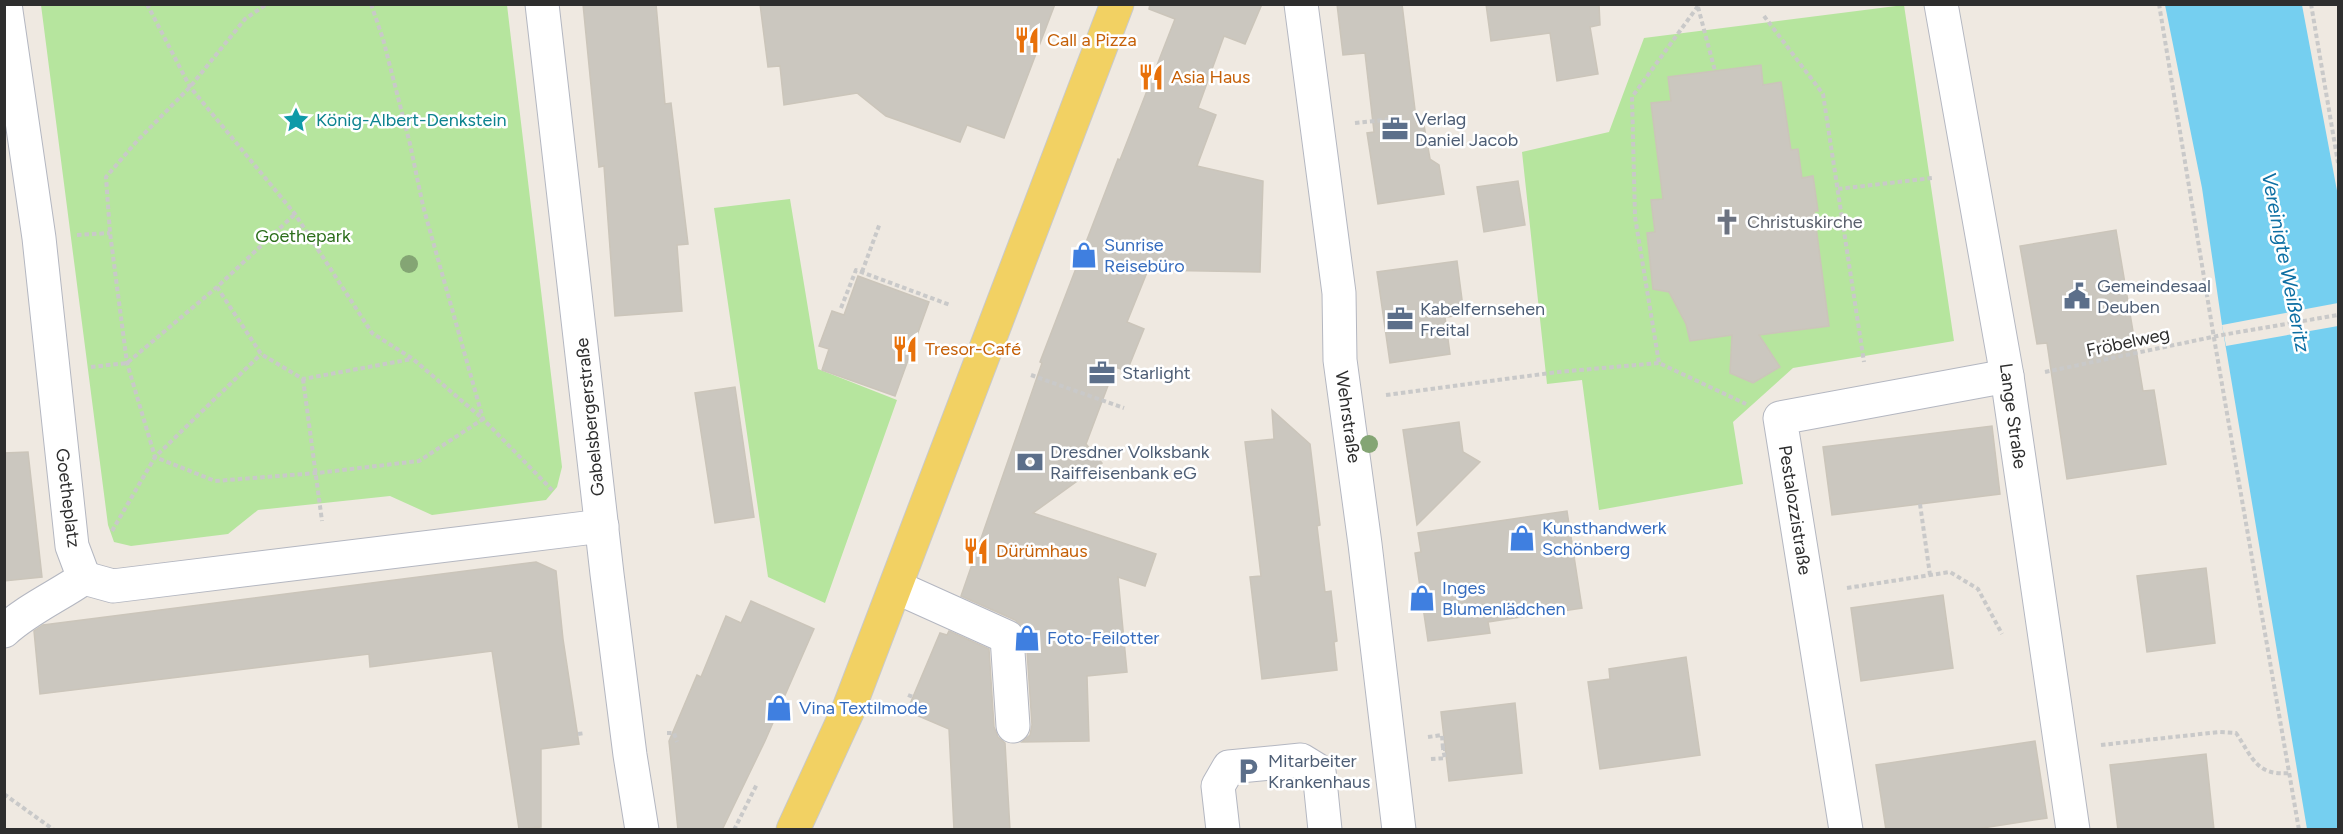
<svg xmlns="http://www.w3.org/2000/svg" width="2343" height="834" font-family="Figtree,sans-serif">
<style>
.green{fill:#b6e59e}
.water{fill:#75cff0}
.pier{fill:#efe9e1}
.building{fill:#cbc7bf;stroke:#cbc5ba;stroke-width:1.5}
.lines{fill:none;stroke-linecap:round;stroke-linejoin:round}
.minor-casing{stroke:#b4b7c1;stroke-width:35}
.major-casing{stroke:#c9c9c9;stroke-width:35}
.path{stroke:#c9c9c9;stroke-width:4;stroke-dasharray:4.5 3;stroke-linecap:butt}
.minor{stroke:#fff;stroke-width:33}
.major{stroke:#f2d163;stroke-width:33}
.tree{fill:#84a574}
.labels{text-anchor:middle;stroke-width:5;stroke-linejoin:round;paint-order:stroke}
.food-label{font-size:18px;fill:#c56008;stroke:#fff;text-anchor:start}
.service-label{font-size:18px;fill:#4e5e75;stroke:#fff;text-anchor:start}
.culture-label{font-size:18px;fill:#0d838f;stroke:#fff;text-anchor:start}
.worship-label{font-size:18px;fill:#5b616d;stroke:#fff;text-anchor:start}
.park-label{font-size:18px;fill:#2c6e1b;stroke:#fff}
.shop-label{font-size:18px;fill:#366cbe;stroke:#fff;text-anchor:start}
.street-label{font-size:18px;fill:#2e2e2e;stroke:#fff}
.water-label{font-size:20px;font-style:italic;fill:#0d6fa3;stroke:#fff}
</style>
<rect width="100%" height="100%" fill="#efe9e1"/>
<g class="green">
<polygon points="41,5 507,5 562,467 557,487 546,500 432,515 390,496 258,510 228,534 131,546 114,542 108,525"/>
<polygon points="1904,5 1954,341 1793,368 1733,422 1743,484 1599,510 1582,380 1547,384 1522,152 1609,132 1644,38"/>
<polygon points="790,199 818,369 897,400 825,603 768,577 714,208"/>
</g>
<polygon class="water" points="2165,5 2302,5 2338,196 2338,829 2307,829 2222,325 2202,188"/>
<polygon class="pier" points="2338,303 2338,326 2226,346 2222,325"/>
<g class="building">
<polygon points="583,4 656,4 665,104 671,103 688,244 677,245 682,311 615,316 604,166 599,167"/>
<polygon points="760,4 1055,4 1004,138 967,125 960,142 886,116 857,93 784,105 780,66 768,67"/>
<polygon points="1150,4 1262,4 1245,44 1224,36 1198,108 1216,115 1197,166 1263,181 1260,272 1148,270 1127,322 1144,329 1127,371 1115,367 1086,444 1102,463 1033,513 1156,554 1145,586 1118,577 1127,672 1087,676 1089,741 1022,742 1030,735 1032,725 1026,636 1023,627 1015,620 961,596 1042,363 1040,362 1118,159 1120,160 1175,19 1149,9"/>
<polygon points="1337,4 1402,4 1417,126 1424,125 1430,159 1439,165 1444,194 1378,204 1367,133 1374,132 1365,53 1343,55"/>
<polygon points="1486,4 1599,4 1600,25 1590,27 1598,74 1557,81 1550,33 1491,41"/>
<polygon points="1761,65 1763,85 1781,82 1791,150 1798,149 1802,178 1813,176 1818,211 1814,211 1829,326 1759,335 1780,367 1753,383 1730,373 1732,335 1690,341 1686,324 1669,292 1653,289 1647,233 1655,232 1651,200 1663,199 1651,103 1671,101 1668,77"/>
<polygon points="1518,181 1525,225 1484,232 1477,187"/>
<polygon points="2116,230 2143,391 2154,390 2166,464 2067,479 2047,343 2037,344 2020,246"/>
<polygon points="1457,261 1464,315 1445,317 1450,354 1390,363 1377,272"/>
<polygon points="858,276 929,302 895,396 822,370 829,349 819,346 832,311 844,315"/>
<polygon points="735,387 754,517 715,523 695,393"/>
<polygon points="1272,410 1310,444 1320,525 1317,526 1325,592 1331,591 1337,641 1334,642 1337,670 1262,679 1250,577 1261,576 1245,442 1274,439"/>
<polygon points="1459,422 1463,452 1480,462 1417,525 1403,430"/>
<polygon points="1992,426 2000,494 1832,515 1823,447"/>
<polygon points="28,452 42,577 4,581 4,453"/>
<polygon points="1567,511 1582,608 1488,622 1490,633 1428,641 1415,553 1421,552 1418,533"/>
<polygon points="536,562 556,571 563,639 579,744 541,749 541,827 519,829 492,651 370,667 369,654 40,694 34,631 43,625"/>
<polygon points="2206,568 2215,643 2147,652 2137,576"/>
<polygon points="1943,595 1953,668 1861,681 1851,608"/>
<polygon points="751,601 814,629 765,741 722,830 678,830 669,741 697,675 701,677 726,616 741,623"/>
<polygon points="949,631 989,649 994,727 998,737 1005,743 1010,830 954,830 949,729 907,711 940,633 947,635"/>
<polygon points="1686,657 1700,755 1600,769 1588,682 1610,679 1609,669"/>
<polygon points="1515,703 1522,773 1449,781 1441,712"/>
<polygon points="2035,741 2047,818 1970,830 1886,830 1876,765"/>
<polygon points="2206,754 2214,830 2118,830 2110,765"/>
</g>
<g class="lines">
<g class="minor-casing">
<g id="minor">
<polyline points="5,4 39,238 72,546 84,578"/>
<polyline points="542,4 607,574 630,755 642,830"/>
<polyline points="1301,4 1339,293 1340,360 1365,544 1399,830"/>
<polyline points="1941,4 2007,376 2073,830"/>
<polyline points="84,578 113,586 602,526"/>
<polyline points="896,587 1007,637 1013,726"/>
<path d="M4,631C28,609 58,596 84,578"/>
<polyline points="1223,830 1218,786 1229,767 1301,760 1319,771 1325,830"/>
<polyline points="1846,830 1780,418 2007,376"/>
</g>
</g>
<g class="major-casing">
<polyline id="major" points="793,830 849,708 1117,4"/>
</g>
<g class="path">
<polyline points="147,4 190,87 295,214 372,333 413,359 483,419 419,461 317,473 215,481 155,457 127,363 110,233 106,177 137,141 190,87 245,19 267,4"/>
<polyline points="371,4 383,39 410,144 423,206 483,419 553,491"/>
<polyline points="2159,4 2214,338 2299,830"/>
<polyline points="2311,4 2338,163"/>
<polyline points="1698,6 1632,97 1635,217 1659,363 1746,404"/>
<polyline points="1698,7 1715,71"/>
<polyline points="1764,16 1823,94 1864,362"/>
<polyline points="1143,74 1151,77"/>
<polyline points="1355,123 1393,119"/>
<polyline points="1838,189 1932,178"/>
<polyline points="77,235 110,233"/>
<polyline points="1077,252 1084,255"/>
<polyline points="862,272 880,223"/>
<polyline points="217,287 261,354 303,379 412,359"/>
<polyline points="841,308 856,270 950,305"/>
<polyline points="91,367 127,363 217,287 295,214"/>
<polyline points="2045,372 2222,335 2338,315"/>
<polyline points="1031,375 1124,408"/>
<polyline points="303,379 322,521"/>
<polyline points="1386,395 1558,372 1659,363"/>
<polyline points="1920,504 1930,575"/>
<polyline points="112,531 155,457 261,354"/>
<polyline points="1847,588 1950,572 1978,589 2002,634"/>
<polyline points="908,695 913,697"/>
<polyline points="667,733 674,733 677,742"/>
<polyline points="578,734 585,733"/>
<polyline points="1428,737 1442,735 1443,749"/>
<path d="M2101,745L2219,732L2236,733C2253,758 2256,776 2290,773"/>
<polyline points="1431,759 1445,758 1443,749 1445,749"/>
<polyline points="4,794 54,830"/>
<polyline points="734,830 757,784"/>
</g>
<use href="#minor" class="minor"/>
<use href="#major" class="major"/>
</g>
<g class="tree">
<circle cx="409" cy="264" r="9"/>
<circle cx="1369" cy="444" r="9"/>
</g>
<defs>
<g id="restaurant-bare" transform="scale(2.07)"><path d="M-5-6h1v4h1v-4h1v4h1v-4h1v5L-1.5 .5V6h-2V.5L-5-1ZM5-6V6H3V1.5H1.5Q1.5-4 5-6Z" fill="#e8710a" stroke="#fff" stroke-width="2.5" paint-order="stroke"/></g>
<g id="sight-bare" transform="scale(2.07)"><path d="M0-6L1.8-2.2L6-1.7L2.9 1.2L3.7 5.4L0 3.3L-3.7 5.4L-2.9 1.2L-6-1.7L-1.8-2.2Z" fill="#0f9aa8" stroke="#fff" stroke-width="2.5" paint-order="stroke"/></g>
<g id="office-bare" transform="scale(2.07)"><path d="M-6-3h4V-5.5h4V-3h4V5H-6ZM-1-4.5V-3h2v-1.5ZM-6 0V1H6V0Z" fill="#5c6f8a" stroke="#fff" stroke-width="2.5" paint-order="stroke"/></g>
<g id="church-bare" transform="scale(2.07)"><path d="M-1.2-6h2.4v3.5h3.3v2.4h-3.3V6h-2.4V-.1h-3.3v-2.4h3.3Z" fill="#6b7280" stroke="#fff" stroke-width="2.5" paint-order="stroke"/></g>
<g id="shop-bare" transform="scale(2.07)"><path d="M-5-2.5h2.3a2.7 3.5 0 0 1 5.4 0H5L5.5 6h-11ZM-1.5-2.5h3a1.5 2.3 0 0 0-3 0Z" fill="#3f7fe0" stroke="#fff" stroke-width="2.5" paint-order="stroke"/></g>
<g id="civic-bare" transform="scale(2.07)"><path d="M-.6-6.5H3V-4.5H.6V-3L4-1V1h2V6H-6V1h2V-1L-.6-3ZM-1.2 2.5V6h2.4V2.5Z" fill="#5c6f8a" stroke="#fff" stroke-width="2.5" paint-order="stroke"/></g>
<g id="bank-bare" transform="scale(2.07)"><path d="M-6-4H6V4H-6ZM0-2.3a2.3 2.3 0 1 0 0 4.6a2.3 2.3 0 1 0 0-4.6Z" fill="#5c6f8a" stroke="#fff" stroke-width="2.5" paint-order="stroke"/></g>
<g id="parking-bare" transform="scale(2.07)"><path d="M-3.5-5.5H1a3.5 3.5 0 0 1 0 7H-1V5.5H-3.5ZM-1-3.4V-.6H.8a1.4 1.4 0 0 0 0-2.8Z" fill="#5c6f8a" stroke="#fff" stroke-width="2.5" paint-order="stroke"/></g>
</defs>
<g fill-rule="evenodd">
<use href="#restaurant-bare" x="1027" y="40"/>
<use href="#restaurant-bare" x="1151" y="77"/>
<use href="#sight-bare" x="296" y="120"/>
<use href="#office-bare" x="1395" y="129"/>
<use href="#church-bare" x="1727" y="222"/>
<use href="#shop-bare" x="1084" y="255"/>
<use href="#civic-bare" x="2077" y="296"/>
<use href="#office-bare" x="1400" y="319"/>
<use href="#restaurant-bare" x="905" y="349"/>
<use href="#office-bare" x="1102" y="373"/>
<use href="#bank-bare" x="1030" y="462"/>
<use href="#shop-bare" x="1522" y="538"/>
<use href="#restaurant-bare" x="976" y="551"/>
<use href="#shop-bare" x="1422" y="598"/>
<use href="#shop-bare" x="1027" y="638"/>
<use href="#shop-bare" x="779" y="708"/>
<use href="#parking-bare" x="1248" y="771"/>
</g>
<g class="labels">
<g class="food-label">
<text x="1047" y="46">Call a Pizza</text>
<text x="1171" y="83">Asia Haus</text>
<text x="925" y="355">Tresor-Café</text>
<text x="996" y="557">Dürümhaus</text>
</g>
<g class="service-label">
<text x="1415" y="125">Verlag<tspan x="1415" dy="21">Daniel Jacob</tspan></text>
<text x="2097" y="292">Gemeindesaal<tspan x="2097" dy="21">Deuben</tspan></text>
<text x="1420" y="315">Kabelfernsehen<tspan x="1420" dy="21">Freital</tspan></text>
<text x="1122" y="379">Starlight</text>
<text x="1050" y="458">Dresdner Volksbank<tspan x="1050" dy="21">Raiffeisenbank eG</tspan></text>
<text x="1268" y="767">Mitarbeiter<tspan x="1268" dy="21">Krankenhaus</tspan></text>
</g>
<g class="culture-label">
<text x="316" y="126">König-Albert-Denkstein</text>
</g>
<g class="worship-label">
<text x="1747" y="228">Christuskirche</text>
</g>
<g class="park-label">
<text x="303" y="242">Goethepark</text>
</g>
<g class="shop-label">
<text x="1104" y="251">Sunrise<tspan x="1104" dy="21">Reisebüro</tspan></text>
<text x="1542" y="534">Kunsthandwerk<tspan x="1542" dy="21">Schönberg</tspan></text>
<text x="1442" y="594">Inges<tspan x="1442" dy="21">Blumenlädchen</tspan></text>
<text x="1047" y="644">Foto-Feilotter</text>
<text x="799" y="714">Vina Textilmode</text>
</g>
<g class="street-label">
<text transform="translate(2128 342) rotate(-12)" y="6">Fröbelweg</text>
<text transform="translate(2013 416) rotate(82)" y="6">Lange Straße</text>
<text transform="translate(590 417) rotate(-96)" y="6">Gabelsbergerstraße</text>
<text transform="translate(1348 417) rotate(82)" y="6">Wehrstraße</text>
<text transform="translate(68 498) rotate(83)" y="6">Goetheplatz</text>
<text transform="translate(1795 510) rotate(81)" y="6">Pestalozzistraße</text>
</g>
<g class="water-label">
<text transform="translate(2286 262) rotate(79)" y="7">Vereinigte Weißeritz</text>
</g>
</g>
<rect width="2343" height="834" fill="none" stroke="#2e2e2e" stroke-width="12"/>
</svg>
